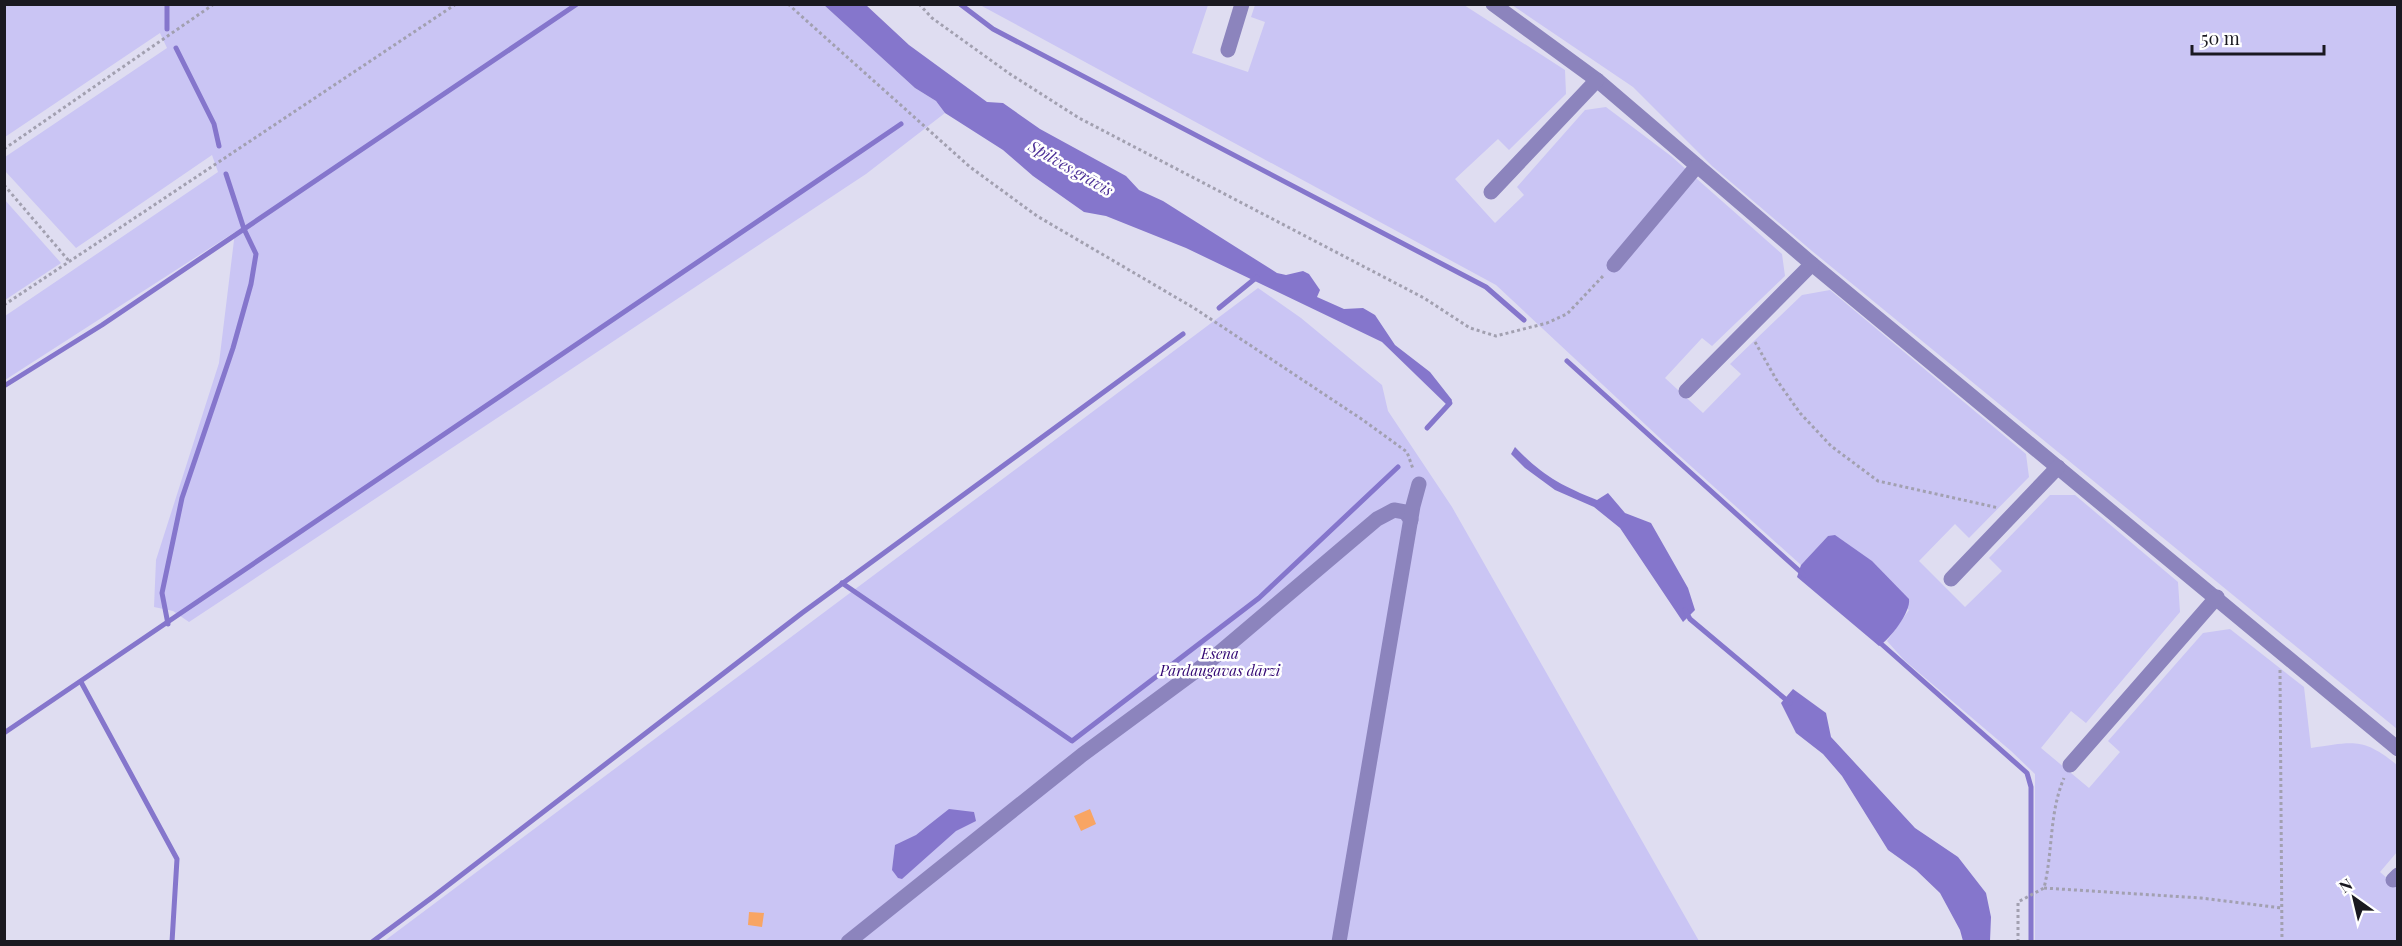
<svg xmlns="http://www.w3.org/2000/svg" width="2402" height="946" font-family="'Playfair Display',serif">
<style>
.green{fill:#cac5f4}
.water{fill:#8576cc}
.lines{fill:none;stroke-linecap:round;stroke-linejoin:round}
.stream{stroke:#8576cc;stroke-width:5}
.building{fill:#f8a564}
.path{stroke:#a2a0b0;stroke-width:3;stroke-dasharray:3 3;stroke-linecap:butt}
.minor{stroke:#8c84bd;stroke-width:15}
.labels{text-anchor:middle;stroke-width:5;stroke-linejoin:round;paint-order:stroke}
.park-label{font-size:15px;font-style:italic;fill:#310572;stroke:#fff}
.water-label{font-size:16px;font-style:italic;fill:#4d3197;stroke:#fff}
</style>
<rect width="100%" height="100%" fill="#dfddf1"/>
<g class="green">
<polygon points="4,5 824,5 915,88 936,101 945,113 866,174 189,622 173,611 154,607 156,560 219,363 235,232 5,380 5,316 218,172 212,155 76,248 5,171 5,157 167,48 160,33 5,137"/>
<path d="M980,5H1208L1192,53L1248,72L1265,22L1251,17L1255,5H1464L1565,70L1566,94L1509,150L1498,139L1455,179L1495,223L1524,195L1517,187L1585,110L1606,107L1671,156L1782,254L1785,276L1712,346L1702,338L1665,378L1703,413L1741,374L1730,364L1802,295L1830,290L2026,454L2029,477L1969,538L1955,524L1919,561L1965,607L2002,571L1989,558L2050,495H2075L2178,582L2180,612L2086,723L2071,711L2041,748L2089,788L2120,752L2108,741L2203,633L2230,629L2304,687L2311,748C2353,742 2363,737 2397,765V852L2380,872L2397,887V941H2035V774L2011,751L1904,660L1887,641L1909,610L1828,536L1801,565L1663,441L1496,285Z"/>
<polygon points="1512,5 2397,5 2397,729 1812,251 1712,166 1633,87"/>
<polygon points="4,199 61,263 5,300 4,300"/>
<polygon points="1258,288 1301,318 1382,385 1388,411 1452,507 1699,941 383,942"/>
</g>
<g class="water">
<polygon points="824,5 866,5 909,45 987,102 1003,103 1040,129 1126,176 1139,190 1163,201 1277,273 1286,275 1303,271 1309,274 1320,290 1317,297 1344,309 1363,308 1375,315 1395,345 1430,372 1452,400 1448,406 1382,342 1186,248 1106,216 1084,212 1033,176 1003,150 945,113 936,101 915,88"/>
<path d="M1515,447C1543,476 1560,485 1597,500L1608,493L1625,513L1651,523L1688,588L1695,610L1683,622L1620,528L1594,507L1555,490L1525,468L1511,454Z"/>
<path d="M1835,535L1872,561L1909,599C1911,612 1890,639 1879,646L1797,577L1801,565L1828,536Z"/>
<polygon points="1793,689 1826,713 1831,737 1915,828 1958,857 1986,893 1991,917 1990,941 1963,941 1960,930 1940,893 1916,870 1888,850 1842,776 1823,754 1796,733 1781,703"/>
<polygon points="949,809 974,812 976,821 956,831 902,879 898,878 892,870 895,845 916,835"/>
</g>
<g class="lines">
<g class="stream">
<polyline points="960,4 993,29 1486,287 1524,320"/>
<polyline points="167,29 167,4"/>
<polyline points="176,48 214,124 219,146"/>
<polyline points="1219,308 1257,277"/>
<polyline points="1567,361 1804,575"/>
<polyline points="4,386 102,325 577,4"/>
<polyline points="1427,428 1450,403 1449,401"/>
<polyline points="842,583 1072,741 1259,598 1398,467"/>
<polyline points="1685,610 1690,619 1790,703"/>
<polyline points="168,624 162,593 182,498 233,348 251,284 256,254 244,229 226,174"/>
<polyline points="1878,641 2027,773 2031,787 2031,942"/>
<polyline points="81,682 177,859 172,942"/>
<polyline points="4,733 901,124"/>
<polyline points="372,942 434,896 802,613 1183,334"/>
</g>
</g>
<g class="building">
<polygon points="1090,809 1096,824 1081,831 1074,816"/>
<polygon points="749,912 764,913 762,927 748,925"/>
</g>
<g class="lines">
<g class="path">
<polyline points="788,4 970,167 1037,216 1194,308 1363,420 1407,452 1413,469"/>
<polyline points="919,4 932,18 1010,74 1079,118 1424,298 1470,328 1496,336 1547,323 1567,314 1604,275"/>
<polyline points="4,149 214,4"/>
<polyline points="4,185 69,261"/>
<polyline points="4,305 456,4"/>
<polyline points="1755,342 1776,379 1800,413 1831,446 1878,481 1999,508"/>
<polyline points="2280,670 2282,942"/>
<polyline points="2044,888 2201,898 2282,908"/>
<path d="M2018,942V902L2044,888C2053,852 2049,813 2064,778"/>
</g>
<g class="minor">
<polyline points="1493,4 1597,80 1812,264 2398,749"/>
<polyline points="1228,50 1242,4"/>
<polyline points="1491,192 1597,80"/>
<polyline points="1614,265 1697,166"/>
<polyline points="1686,391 1812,264"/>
<polyline points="1951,579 2058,467"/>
<polyline points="2070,765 2217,597"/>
<polyline points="2393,880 2398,875"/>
<polyline points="848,942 1082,755 1212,659 1377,519 1394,510 1405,512 1411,520"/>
<polyline points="1339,942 1413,506 1419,484"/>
</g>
</g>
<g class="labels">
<g class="park-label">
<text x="1220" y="659">Esena<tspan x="1220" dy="17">Pārdaugavas dārzi</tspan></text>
</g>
<g class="water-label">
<text transform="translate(1071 168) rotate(30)" y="6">Spilves grāvis</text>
</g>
</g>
<rect width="2402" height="946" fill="none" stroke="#1a1920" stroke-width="12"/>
<g transform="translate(2354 898) rotate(326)" stroke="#ffffff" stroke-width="4.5" paint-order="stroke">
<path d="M0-4.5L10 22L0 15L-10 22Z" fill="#1a1920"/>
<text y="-9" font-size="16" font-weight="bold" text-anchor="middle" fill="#1a1920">N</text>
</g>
<path d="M2192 45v9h132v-9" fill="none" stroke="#1a1920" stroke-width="3"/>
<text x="2201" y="45" font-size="18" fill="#1a1920" stroke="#ffffff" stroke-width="4.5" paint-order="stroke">50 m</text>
</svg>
